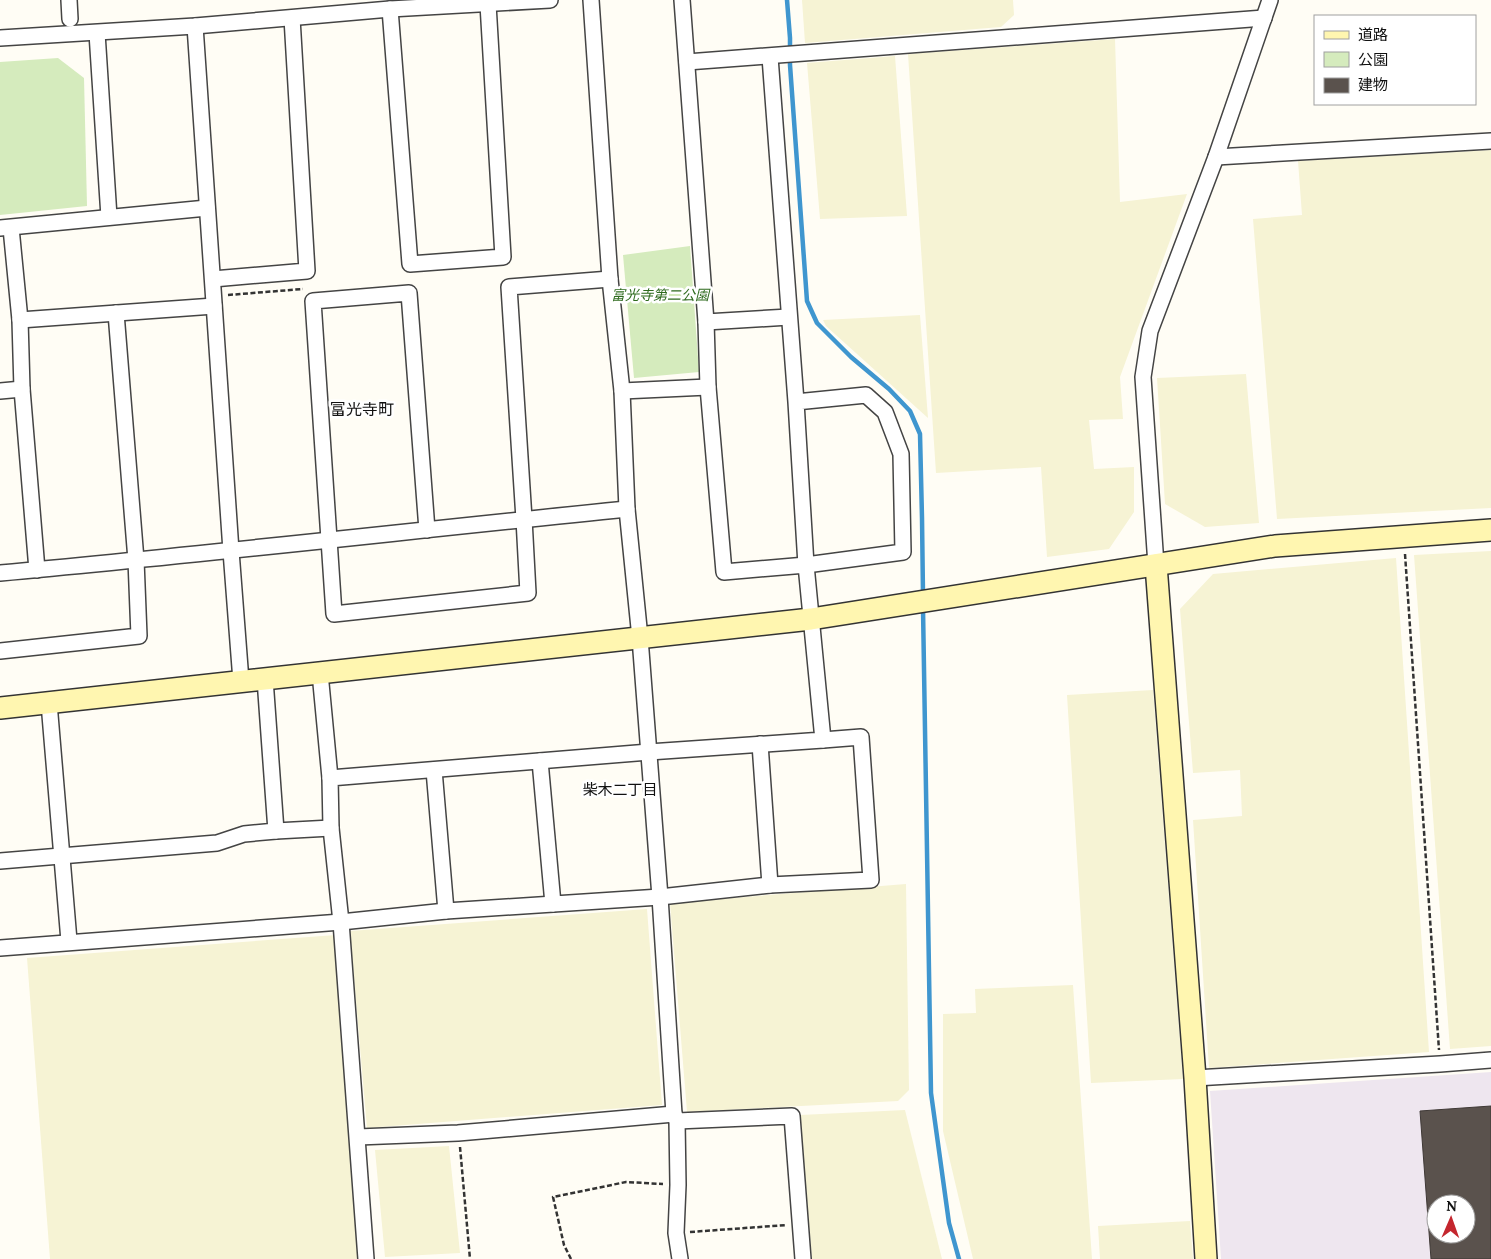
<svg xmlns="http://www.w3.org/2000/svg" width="1491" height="1259" font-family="Lora,'Noto Sans JP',serif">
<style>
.industrial{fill:#eee6ef;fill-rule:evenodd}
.farmland{fill:#f6f3d4}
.green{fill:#d5ebbd}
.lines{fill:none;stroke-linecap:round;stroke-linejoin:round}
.stream{stroke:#3f96cf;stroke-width:4.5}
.building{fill:#5a524d;stroke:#3f3936;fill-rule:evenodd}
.street-casing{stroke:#444;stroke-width:18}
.secondary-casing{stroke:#333;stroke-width:24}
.path{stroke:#333;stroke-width:2.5;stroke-dasharray:5 2.5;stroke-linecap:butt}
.street{stroke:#fff;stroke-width:15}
.secondary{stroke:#fff6b0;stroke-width:21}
.labels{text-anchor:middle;stroke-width:5;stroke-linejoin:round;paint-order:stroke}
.park-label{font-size:14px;font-style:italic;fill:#2f6b1f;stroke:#fff}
.neighbourhood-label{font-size:15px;fill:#111;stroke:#fff}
.quarter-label{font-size:16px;fill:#111;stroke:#fff}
</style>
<rect width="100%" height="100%" fill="#fffdf5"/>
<path class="industrial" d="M1491,1072V1259H1221L1210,1091ZM1436,1204H1466V1234H1436Z"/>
<g class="farmland">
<polygon points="802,0 1013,0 1014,15 1001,27 805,43"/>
<polygon points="1115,39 1120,202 1187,194 1120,377 1123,419 1089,420 1094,469 1134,467 1134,512 1109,549 1047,557 1041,467 936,473 908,54"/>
<polygon points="895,56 907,216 820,219 807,63"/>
<polygon points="1491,150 1491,508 1277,519 1253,219 1302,215 1298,161"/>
<polygon points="920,315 928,418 826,326 823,320"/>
<polygon points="1246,374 1259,523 1205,527 1165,504 1157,378"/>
<polygon points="1491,551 1491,1046 1450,1049 1414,555"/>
<polygon points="1396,558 1429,1052 1209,1068 1193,820 1242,816 1240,770 1193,773 1180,609 1213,574"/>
<polygon points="1153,690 1183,1079 1091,1083 1067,695"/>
<polygon points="906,884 909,1090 898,1101 687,1112 670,903"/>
<polygon points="647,909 662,1105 367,1128 350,931"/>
<polygon points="336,935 358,1259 50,1259 27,958"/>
<polygon points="1073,985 1092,1259 973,1259 943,1131 943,1014 976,1013 975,989"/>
<polygon points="905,1110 942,1259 812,1259 800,1115"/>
<polygon points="449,1146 460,1253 385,1257 375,1150"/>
<polygon points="1190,1221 1193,1259 1100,1259 1098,1226"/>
</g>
<g class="green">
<polygon points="58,58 84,78 87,206 0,215 0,62"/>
<polygon points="690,246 699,372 634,378 623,255"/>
</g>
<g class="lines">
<g class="stream">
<polyline points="787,0 790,38 790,65 807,301 817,323 851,357 889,389 910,411 920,434 922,518 923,595"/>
<polyline points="923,608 931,1093 949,1223 959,1259"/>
</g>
</g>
<path class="building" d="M1491,1106V1259H1431L1420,1111ZM1436,1204H1466V1234H1436Z"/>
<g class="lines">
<g class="street-casing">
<g id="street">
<polyline points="69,0 70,19"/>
<polyline points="591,0 610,279 622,391 627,509 640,638 660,897 674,1114 677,1121 678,1185 676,1233 680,1259"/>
<polyline points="390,9 410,264 503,257 488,4"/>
<polyline points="195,26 231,551 241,681"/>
<polyline points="97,33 109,217"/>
<polyline points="0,38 195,26 390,9 550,0"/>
<polyline points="770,57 796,402 806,565 903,552 901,454 885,412 866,395 796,402"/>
<polyline points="687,62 1264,18"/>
<polyline points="1216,157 1491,141"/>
<polyline points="0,228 207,208"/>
<polyline points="11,228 20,320 22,389 37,570"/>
<polyline points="213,279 307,271 292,18"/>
<polyline points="20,320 214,306"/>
<polyline points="706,322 789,317"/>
<polyline points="0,391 22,389"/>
<polyline points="622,391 708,387"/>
<polyline points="427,530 409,293 313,301 334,614 528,593 524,519 509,287 610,279"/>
<polyline points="1156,565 1143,377 1150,331 1216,157 1270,0"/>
<path d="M0,573C209,554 418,530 627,509"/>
<polyline points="0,651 139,636 136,560 116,313"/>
<polyline points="320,673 330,778"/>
<polyline points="49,703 69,941"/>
<polyline points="760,744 770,885"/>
<polyline points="540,761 553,904"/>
<polyline points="434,770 446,911"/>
<polyline points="276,831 331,828"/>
<polyline points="0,861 217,843 244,834 276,831 265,679"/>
<polyline points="0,948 341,922 446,911 660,897 770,885 871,880 861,737 823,740"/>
<polyline points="1195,1078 1440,1064 1491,1060"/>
<polyline points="677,1121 792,1116 803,1259"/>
<polyline points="358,1137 458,1133 674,1114"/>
<polyline points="366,1259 341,922 331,828 330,778 649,752 823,740 806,565 724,572 708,387 706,322 682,0"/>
</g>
</g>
<g class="secondary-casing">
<g id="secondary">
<polyline points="1156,565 1195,1078 1206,1259"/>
<polyline points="0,708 811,619 1275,546 1491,530"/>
</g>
</g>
<g class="path">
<polyline points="228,295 303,289"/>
<polyline points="1405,554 1439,1050"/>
<polyline points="460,1147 470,1259"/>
<polyline points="690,1232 787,1225"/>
<polyline points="571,1259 564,1245 553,1197 626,1182 663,1184"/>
</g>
<use href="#street" class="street"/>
<use href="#secondary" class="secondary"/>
</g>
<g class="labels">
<g class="park-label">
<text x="660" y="300">富光寺第二公園</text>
</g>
<g class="neighbourhood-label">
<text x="620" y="795">柴木二丁目</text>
</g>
<g class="quarter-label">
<text x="362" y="415">富光寺町</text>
</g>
</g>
<rect x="1314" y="15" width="162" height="90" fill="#ffffff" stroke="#a0a0a0"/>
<rect x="1324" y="31" width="25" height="8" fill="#fff6b0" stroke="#a0a0a0"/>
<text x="1358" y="40" font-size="15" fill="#111111">道路</text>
<rect x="1324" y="52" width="25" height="15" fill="#d5ebbd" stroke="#a0a0a0"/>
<text x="1358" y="65" font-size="15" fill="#111111">公園</text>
<rect x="1324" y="78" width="25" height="15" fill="#5a524d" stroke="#a0a0a0"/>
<text x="1358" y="90" font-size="15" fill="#111111">建物</text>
<g transform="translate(1451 1219) rotate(2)"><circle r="24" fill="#ffffff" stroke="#a0a0a0"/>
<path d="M0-4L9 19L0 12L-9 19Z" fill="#c4262e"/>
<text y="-8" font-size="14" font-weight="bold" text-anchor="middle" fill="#111111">N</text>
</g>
</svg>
